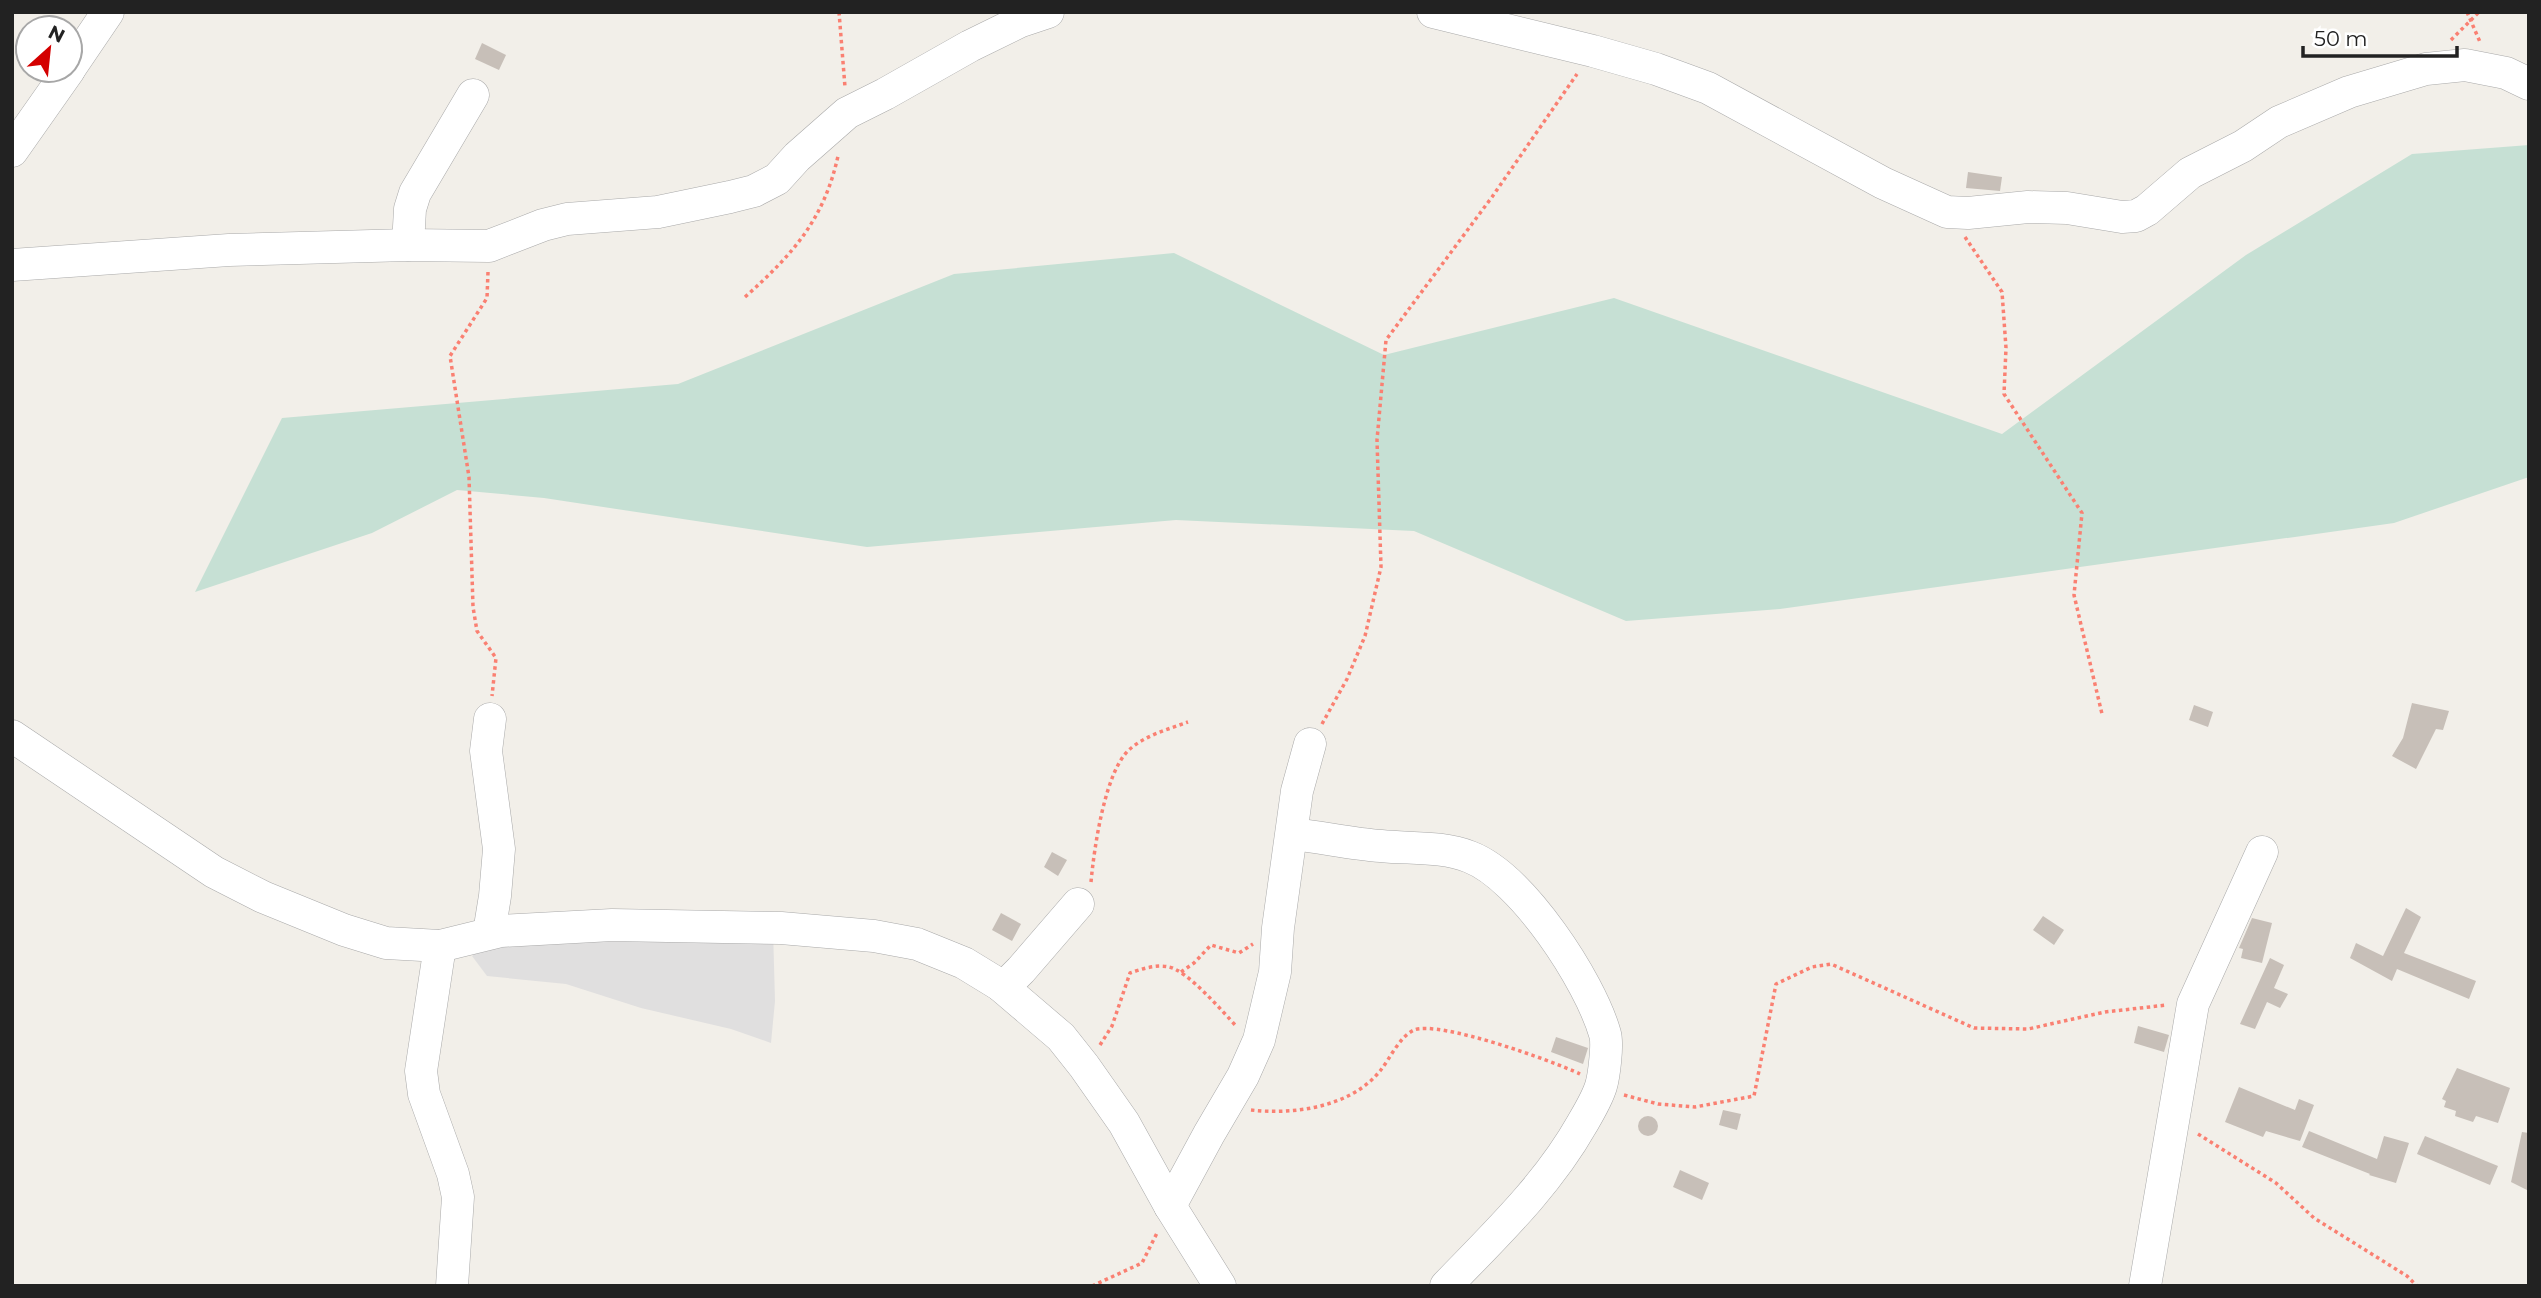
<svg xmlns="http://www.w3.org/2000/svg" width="2541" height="1298" font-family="Montserrat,sans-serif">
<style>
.residential{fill:#e0dfdf}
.wetland{fill:#c6e0d4}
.building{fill:#c7bfb8}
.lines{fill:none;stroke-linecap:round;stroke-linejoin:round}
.minor-casing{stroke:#a9a9a9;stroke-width:33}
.path{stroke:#fa8072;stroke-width:3.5;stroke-dasharray:3.5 3.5;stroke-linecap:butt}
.minor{stroke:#fff;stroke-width:32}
</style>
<rect width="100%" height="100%" fill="#f2efe9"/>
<polygon class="residential" points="773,929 775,1001 771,1043 731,1029 641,1008 566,984 487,976 472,956 500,932"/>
<polygon class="wetland" points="2529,145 2529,477 2394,523 1780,609 1626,621 1414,531 1176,520 867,547 544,498 457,490 372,533 195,592 282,418 678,384 954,274 1174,253 1384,355 1614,298 2002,434 2246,255 2412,154"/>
<g class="building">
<polygon points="482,43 506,55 499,70 475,59"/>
<polygon points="1968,172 2002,177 2000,191 1966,188"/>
<polygon points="2412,703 2449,711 2443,730 2436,729 2416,769 2392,756 2403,738"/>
<polygon points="2194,705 2213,712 2208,727 2189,720"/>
<polygon points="1052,852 1067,860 1058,876 1044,867"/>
<polygon points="2406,908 2421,917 2404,953 2476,981 2469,999 2397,969 2392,981 2350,958 2356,943 2383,956"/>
<polygon points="1001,913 1021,924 1012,941 992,930"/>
<polygon points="2043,916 2064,930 2054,945 2033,930"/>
<polygon points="2252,918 2272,923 2262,963 2241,958 2243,949 2239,948"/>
<polygon points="2270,958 2284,965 2274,988 2288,994 2280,1008 2267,1002 2255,1029 2240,1024"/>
<polygon points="2138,1026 2169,1035 2164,1052 2134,1043"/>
<polygon points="1556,1037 1588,1048 1583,1064 1551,1052"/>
<polygon points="2457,1068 2510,1088 2498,1123 2476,1116 2473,1122 2455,1116 2456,1111 2444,1107 2446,1101 2442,1099"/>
<polygon points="2239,1087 2295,1110 2299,1099 2314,1105 2300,1141 2266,1131 2263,1137 2225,1122"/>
<polygon points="1723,1110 1741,1114 1737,1130 1719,1125"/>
<circle cx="1648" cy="1126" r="10"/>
<polygon points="2309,1131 2377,1159 2384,1136 2409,1143 2396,1183 2369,1175 2370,1174 2302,1147"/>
<polygon points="2522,1132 2529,1133 2529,1191 2511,1182"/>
<polygon points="2425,1136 2498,1166 2490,1185 2417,1154"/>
<polygon points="1680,1170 1709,1183 1702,1200 1673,1187"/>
</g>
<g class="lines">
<g class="minor-casing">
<g id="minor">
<polyline points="1433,12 1593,51 1656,69 1708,88 1883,183 1947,212 1968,213 2028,207 2067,208 2122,217 2136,216 2147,210 2190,173 2243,146 2279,122 2349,92 2426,69 2465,65 2506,73 2529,84"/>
<polyline points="70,68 108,12"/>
<polyline points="12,151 69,70"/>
<polyline points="408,245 410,209 415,193 473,95"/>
<polyline points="12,265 229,250 408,245 489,246 543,225 567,219 658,212 730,197 754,191 777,179 797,157 847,113 885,94 970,46 1021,21 1048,12"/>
<polyline points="12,736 214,872 263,897 344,930 386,943 440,946 501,931 612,925 781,928 874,936 917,944 964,963 1000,985 1061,1037 1084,1066 1124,1123 1170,1206 1220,1286"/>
<path d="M1292,834C1322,837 1351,844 1381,846C1411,849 1442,846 1470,857C1522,877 1590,981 1605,1034C1608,1044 1604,1076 1601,1086C1597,1099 1589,1112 1582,1124C1547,1186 1495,1235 1446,1286"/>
<polyline points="489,933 495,896 499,849 486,751 490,719"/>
<polyline points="440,946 421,1071 424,1094 453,1174 458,1197 452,1286"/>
<polyline points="1000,985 1010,981 1021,970 1078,904"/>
<polyline points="1170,1206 1209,1134 1243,1076 1259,1040 1275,972 1278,928 1297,791 1310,744"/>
<polyline points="2145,1286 2193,1004 2262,852"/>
</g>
</g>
<g class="path">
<polyline points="839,12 845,87"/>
<polyline points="2467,12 2480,42"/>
<polyline points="2451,40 2479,12"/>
<polyline points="1965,237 2002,292 2006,348 2004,394 2082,513 2074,595 2102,714"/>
<polyline points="488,272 487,298 450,356 469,477 473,607 477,631 496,658 492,696"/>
<path d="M745,297C792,255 824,220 838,156"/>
<polyline points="1322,724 1347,679 1365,636 1381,567 1377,440 1386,340 1492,197 1577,74"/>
<path d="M1091,882C1094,849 1105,770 1130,749C1146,735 1169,729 1188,722"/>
<polyline points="1181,972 1194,963 1211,945 1239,953 1253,944"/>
<path d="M1100,1045L1112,1026L1130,973C1141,969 1157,964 1169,967C1188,971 1223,1012 1237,1027"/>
<polyline points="1624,1095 1658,1104 1695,1107 1754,1096 1776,984 1812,967 1831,964 1974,1028 2028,1029 2105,1012 2167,1005"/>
<path d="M1251,1110C1294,1115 1351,1107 1380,1071C1390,1059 1399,1037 1414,1030C1439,1020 1553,1061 1580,1074"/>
<polyline points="2198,1134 2276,1183 2314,1218 2407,1276 2417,1286"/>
<polyline points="1092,1286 1142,1263 1157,1233"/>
</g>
<use href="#minor" class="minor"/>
</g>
<rect width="2541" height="1298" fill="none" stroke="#222222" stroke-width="28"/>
<g transform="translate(49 49) rotate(27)"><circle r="33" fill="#ffffff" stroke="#a7a7a7" stroke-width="2"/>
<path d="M0-5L12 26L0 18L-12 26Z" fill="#d40000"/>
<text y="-10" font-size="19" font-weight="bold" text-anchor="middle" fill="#222222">N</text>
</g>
<path d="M2303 46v10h154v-10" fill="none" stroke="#222222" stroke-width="3.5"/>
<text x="2314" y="46" font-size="21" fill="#222222" stroke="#ffffff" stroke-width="5" paint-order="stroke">50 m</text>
</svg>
